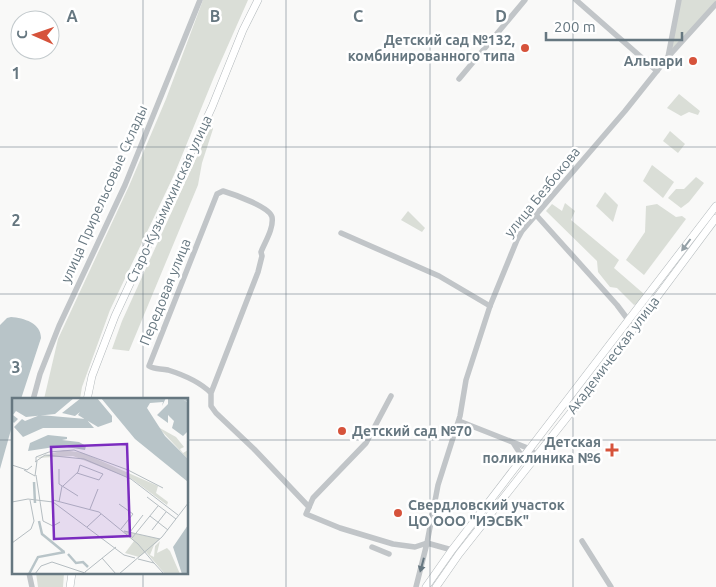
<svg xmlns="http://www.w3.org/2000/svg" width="716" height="587" font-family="Ubuntu,sans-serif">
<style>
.green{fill:#daded7}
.water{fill:#b8c4c8}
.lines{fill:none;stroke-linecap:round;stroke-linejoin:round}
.major-casing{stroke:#b2b8bb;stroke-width:8}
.minor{stroke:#c1c5c8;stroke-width:5.5}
.major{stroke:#fff;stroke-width:7}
.oneway{fill:#94a0a6}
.oneway2{fill:#667780}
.grid{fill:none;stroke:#667780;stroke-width:1;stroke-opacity:0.55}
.poi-dot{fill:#d6533b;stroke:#fff;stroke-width:2}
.labels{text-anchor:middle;stroke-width:5;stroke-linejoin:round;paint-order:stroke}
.poi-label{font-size:14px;font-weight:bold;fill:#667780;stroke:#fff;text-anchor:end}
.street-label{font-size:14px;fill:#667780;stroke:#fff}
.inset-river{fill:none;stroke:#b8c4c8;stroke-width:2.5}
.inset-road{fill:none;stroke:#b5bdc1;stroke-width:1}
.view{fill:#7b2cbf;fill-opacity:0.15;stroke:#7b2cbf;stroke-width:2.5}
.inset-edge{fill:none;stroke:#667780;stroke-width:2.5}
.grid-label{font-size:16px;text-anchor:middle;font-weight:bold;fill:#667780;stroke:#fff;stroke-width:5;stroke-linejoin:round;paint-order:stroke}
</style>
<rect width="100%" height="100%" fill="#f9f9f8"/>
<g class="green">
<polygon points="203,0 248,0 214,77 174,175 110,310 82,387 80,399 44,399 58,339 129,186 166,99"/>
<polygon points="679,0 716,0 716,4 668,57"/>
<polygon points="679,94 700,111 698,115 689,112 681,116 667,108"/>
<polygon points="213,121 213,129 202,163 198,185 129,351 112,349 122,321"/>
<polygon points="670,131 685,144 678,153 663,141"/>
<polygon points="652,165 674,182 663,198 643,181"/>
<polygon points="696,177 704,183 689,202 681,208 668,198 676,189 684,189"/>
<polygon points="605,192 618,205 613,222 596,206"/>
<polygon points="565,203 575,211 571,220 619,260 614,268 644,294 643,300 634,305 617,288 610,287 598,272 597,261 546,211 552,204 562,211"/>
<polygon points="657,204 676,217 682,216 686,219 644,275 626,260 645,232 646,206"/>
<polygon points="408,211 425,228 422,232 401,220"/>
<polygon points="36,573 64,573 63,587 38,587"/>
</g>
<path class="water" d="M11,317C24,318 41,323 41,338L21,399L14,400V419L0,469V325L7,318Z"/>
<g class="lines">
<g class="major-casing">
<g id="major">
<polyline points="87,400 92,376 115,316 212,107 243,30 258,0"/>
<polyline points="70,587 72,573"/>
<polyline points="426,587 452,550 716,206"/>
<polyline points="436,587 459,554 572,411 716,218"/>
</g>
</g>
<g class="minor">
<polyline points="576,0 657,71"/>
<polyline points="668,57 679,0"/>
<polyline points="459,79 525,0"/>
<polyline points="537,216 617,305 629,321 633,330"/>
<polyline points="341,233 439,276 490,306"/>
<path d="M211,393L258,272L262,256L261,252C265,242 274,228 272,217C270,207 233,194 223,191L217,194L149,366C155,370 161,368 168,370C184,375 199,381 211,393V406L216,413L254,449L309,507"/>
<polyline points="391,396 366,443 313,498 306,514 340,528 393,544 415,547 427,543"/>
<polyline points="33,400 40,374 59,326 125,185 200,0"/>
<polyline points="459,421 530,449 537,456"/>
<polyline points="514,444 523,458"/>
<polyline points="582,541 611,587"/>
<polyline points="427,543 452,550"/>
<polyline points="372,547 389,554"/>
<polyline points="29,573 32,587"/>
<polyline points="416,587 427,543 438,485 460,416 466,380 490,306 517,240 522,231 625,111 668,57 716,4"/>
</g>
<use href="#major" class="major"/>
</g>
<defs><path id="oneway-solid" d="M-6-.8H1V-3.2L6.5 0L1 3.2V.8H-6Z" transform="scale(1.25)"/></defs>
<use class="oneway" href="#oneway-solid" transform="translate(686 245) rotate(127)"/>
<use class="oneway2" href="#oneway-solid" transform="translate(422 565) rotate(105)"/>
<path class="grid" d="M143,0V400M286,0V587M430,0V587M573,0V587M0,147H716M0,294H716M0,440H14M188,440H716M143,573V587"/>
<g class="poi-dot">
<circle cx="525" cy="48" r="5"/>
<circle cx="693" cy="61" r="5"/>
<circle cx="342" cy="431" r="5"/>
<path d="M609.5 442.5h5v5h5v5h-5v5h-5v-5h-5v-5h5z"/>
<circle cx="398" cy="513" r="5"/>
</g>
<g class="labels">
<g class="poi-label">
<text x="515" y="45">Детский сад №132,<tspan x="515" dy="16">комбинированного типа</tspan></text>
<text x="683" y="66">Альпари</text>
<text x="352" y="436" text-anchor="start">Детский сад №70</text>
<text x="601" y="447">Детская<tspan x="601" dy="16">поликлиника №6</tspan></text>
<text x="408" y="510" text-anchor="start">Свердловский участок<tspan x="408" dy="16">ЦО ООО "ИЭСБК"</tspan></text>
</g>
<g class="street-label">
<text transform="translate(542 192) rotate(-51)" y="5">улица Безбокова</text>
<text transform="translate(104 194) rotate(-66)" y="5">улица Прирельсовые Склады</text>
<text transform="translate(169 199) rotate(-65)" y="5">Старо-Кузьмихинская улица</text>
<text transform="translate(165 292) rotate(-68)" y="5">Передовая улица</text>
<text transform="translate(613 355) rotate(-53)" y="5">Академическая улица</text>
</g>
</g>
<g transform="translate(12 398)">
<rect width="176" height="176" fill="#f9f9f8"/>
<path d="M146,29L164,39L172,49L168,51L171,55L176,52L175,60ZM52,52L71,55L146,88L144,95L156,104L155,107L120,81L61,58L24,60ZM111,133L148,141L142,147L138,157L142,159L143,148L148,143L145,155L155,150L158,153L168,176H153L134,154L127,159L113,155L122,143Z" fill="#daded7"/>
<path d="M0,0H62L43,16L14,19L4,13L1,17L6,21L2,25L0,23ZM69,0H85L100,18V24L86,29L66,17L68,14L63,18L50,15ZM89,0H154L150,8L151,4L138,5L135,10L153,38L176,61V84L123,41ZM156,0H176V4L170,1L177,5L176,33L171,38L160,30L162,23L156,17V25L145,17L156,6ZM28,17L74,21L82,30H31L11,39L2,29L10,21L13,23ZM36,37L55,39V41L50,42L67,44L74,48L73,52L49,48L16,53L18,45ZM176,127V176H170L161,149Z" fill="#b8c4c8"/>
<path class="inset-river" d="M22,84L23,105M27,123L30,136L52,154M56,156L64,165L71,164L76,169M17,176L26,159L53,154"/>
<path class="inset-road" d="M23,64L33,57L72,61L119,81L166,117M24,64V59L37,54L62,52L116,72L151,90M0,67L15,72L20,68M47,71V86L66,98M12,72L23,78L25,63M24,77L31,123L41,128L48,124M51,88L66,74L68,67L91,76L87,82L65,75M135,99L164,121M41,102L87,114L126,146L142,165M0,104L16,101L41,104L112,157L123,160M47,104L50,88M107,106L121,116L109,131M78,111L86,91M138,118L156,132M75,129L89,116M140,132L154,114M112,133L148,141M118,134L131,117M120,140L146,108M0,145L19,131L22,123L18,102M90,160L104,176M126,161L142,165L152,176M73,174L104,149M23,176L29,168L40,164L76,176M107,176L150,139L177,104"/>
<path class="view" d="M115,46L118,138L42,141L39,49Z"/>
<rect width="176" height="176" class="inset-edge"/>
</g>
<g class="grid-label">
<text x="72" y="22">A</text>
<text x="215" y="22">B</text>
<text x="358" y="22">C</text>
<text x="501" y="22">D</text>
<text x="16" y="79">1</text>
<text x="16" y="226">2</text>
<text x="16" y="373">3</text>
</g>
<g transform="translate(35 35) rotate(272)"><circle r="24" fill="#ffffff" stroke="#c2c9cc"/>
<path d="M0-4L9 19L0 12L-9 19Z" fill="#d6533b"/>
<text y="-8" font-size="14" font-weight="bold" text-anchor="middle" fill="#667780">С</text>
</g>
<path d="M546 32v8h136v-8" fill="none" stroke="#667780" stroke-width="2.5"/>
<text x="554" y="32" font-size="15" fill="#667780" stroke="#ffffff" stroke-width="4" paint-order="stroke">200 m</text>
</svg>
